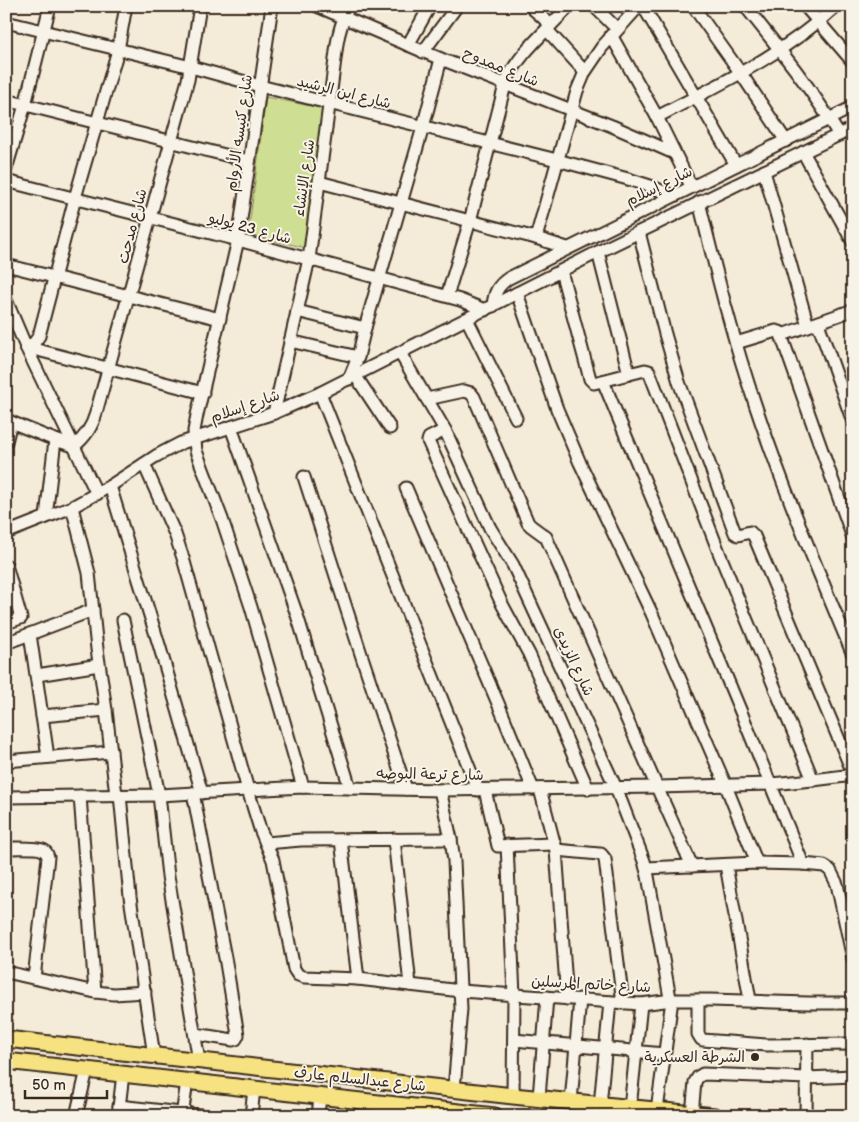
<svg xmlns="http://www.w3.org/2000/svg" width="859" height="1122" font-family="'Balsamiq Sans','Playpen Sans Arabic',sans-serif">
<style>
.green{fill:#cede92;stroke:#848458}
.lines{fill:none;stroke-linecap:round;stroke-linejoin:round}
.minor-casing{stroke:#3b2a1e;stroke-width:15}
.major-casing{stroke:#3b2a1e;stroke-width:19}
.minor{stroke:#f7f3e8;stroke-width:11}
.major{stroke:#f7e281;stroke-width:15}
.poi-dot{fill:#3b2a1e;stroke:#f7f3e8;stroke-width:2}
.labels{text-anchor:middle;stroke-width:4;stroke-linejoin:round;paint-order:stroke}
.street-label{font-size:15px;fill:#3b2a1e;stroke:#f7f3e8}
.poi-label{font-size:15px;fill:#3b2a1e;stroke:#f7f3e8;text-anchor:end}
</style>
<rect width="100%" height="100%" fill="#f4ecd9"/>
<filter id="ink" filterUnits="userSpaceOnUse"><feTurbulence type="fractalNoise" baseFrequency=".02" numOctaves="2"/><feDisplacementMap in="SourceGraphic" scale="10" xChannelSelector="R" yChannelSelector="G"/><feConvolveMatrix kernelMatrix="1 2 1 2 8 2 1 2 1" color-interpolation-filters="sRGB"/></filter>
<g filter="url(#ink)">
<polygon class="green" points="266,97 326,109 307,248 248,235"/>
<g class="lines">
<g class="minor-casing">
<g id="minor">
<polyline points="272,6 238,240 197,415 194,431 196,451 222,519 251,607 303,787"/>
<polyline points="317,6 441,59 612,126 674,153"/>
<polyline points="532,6 532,8 551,25"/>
<polyline points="594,6 617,29"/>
<polyline points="643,6 736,165"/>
<polyline points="693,6 740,72 786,141"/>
<path d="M745,6C778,47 812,89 839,135"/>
<polyline points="805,6 853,62"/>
<polyline points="6,22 191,67 260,86 557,160 628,179 650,186 673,196"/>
<polyline points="547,30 585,72"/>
<polyline points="611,35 657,117 691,186"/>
<polyline points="408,45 430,6"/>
<polyline points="423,52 457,6"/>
<polyline points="6,100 249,161"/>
<path d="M657,117C718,85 785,54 836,6"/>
<polyline points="803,152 853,242"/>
<polyline points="6,169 25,105 50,6"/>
<polyline points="764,171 808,326"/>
<polyline points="6,181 238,240 460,300 485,310"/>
<polyline points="319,182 536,238 567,248"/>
<path d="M699,202C716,271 733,340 756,407C784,491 819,573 853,655"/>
<polyline points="639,232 665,334 679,382 735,533 738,535 750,532 754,536 853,773"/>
<polyline points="536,238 577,91 585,72 602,47 639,6"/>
<polyline points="6,265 220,319"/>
<polyline points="561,271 590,379 594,383 629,374 598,252"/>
<polyline points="517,293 557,409 580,463 652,614 726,786 757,863"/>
<path d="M447,296L470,221L505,85C517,54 547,31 569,6"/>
<polyline points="6,300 26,347 97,494"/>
<path d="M493,306C494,293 498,285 509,278L853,107"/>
<polyline points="297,311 365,328"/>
<polyline points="467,319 516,418"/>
<polyline points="818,323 853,422"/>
<polyline points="782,335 853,310"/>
<polyline points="290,341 358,357"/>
<polyline points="736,343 776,331 780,332 853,538"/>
<polyline points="26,347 34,343 39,336 75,198 118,50 126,6"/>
<polyline points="26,347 203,393"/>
<polyline points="400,353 445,430 490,528 513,565 616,788 644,861 648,876 670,998 672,1000 657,1110"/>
<polyline points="629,374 645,370 649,371 720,555 813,780"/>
<polyline points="355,375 390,428"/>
<polyline points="349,379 358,357 365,328 423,127 441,59"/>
<polyline points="603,381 741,712 803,864"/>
<polyline points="320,393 478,790"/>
<polyline points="427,399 464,391 471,393 474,397 528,523 531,526 546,537 692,866"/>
<path d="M274,413L309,259L337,44C339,30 343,19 349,6"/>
<path d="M6,420L55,440L74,446C86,437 92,427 96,413L188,80L200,6"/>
<polyline points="231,427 297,615 350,788"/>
<polyline points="445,430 429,438 428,441 502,604 529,654 588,789"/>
<polyline points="6,442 11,422"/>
<polyline points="144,464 175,534 183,558 248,790 260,829 273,860 294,969 298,975 304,977 358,979 461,991 641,1004 672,1000 710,1000 809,1003 853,1003"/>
<polyline points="304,477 361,654 406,789"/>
<polyline points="110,486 160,648 202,793"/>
<polyline points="406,488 500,708 533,789"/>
<polyline points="72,507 89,573 97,649 106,710 116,795"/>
<polyline points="46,517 55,440"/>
<polyline points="6,533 72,507 110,486 156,456 181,443 274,413 320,393 598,252 853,128"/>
<polyline points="6,565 21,618 6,623"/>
<polyline points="123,620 159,795 168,876 199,1061"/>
<polyline points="30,634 48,757"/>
<polyline points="6,643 93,610"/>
<polyline points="37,675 99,665"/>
<polyline points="42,716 106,710"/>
<polyline points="6,761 111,752"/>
<polyline points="540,789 556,850 567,999"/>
<polyline points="440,790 451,839 454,861 461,1009 454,1089"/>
<polyline points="485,790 498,846 555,844"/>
<polyline points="193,793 226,963 238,1035 236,1039 233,1040 195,1034"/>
<polyline points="120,795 130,897 154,1056"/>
<polyline points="80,796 95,992"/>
<polyline points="6,797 159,795 303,787 440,790 658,787 771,784 813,780 853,775"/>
<polyline points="394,839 410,985"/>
<polyline points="341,840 358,979"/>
<polyline points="266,843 301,840 451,839"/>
<polyline points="507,845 514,995 513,1096"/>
<path d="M6,848C14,848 38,847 43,850C47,852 47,854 48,857L34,978"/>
<polyline points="556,850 599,854 601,854 605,859 623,1003"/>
<polyline points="726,865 750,1000"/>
<polyline points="646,868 757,863 803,864 824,866 830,870 837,884 853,959"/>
<polyline points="6,972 95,992 114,994 145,992"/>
<polyline points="698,1000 698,1034 701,1039 703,1040 766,1045 853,1044"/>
<polyline points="514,1040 664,1054"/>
<polyline points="539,1098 547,997"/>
<polyline points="571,1102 580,999"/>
<polyline points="600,1105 610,1002"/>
<polyline points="119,1106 208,1116"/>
<polyline points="630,1108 641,1004"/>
<polyline points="692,1114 695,1082 698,1077 703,1074 807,1078 853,1076"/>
<polyline points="76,1116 87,1070"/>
<polyline points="118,1116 123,1074"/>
<polyline points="182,1116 187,1081"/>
<polyline points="251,1116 254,1089"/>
<polyline points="318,1116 320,1096"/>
<polyline points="806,1116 807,1044"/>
</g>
</g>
<g class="major-casing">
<g id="major">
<polyline points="6,1039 513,1096 715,1116"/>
<polyline points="6,1061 495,1116"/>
</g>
</g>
<use href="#minor" class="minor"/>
<use href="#major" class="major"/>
</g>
</g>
<circle class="poi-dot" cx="755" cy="1057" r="5"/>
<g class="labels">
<g class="street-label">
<text transform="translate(501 67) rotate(22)" y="5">شارع ممدوح</text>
<text transform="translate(344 92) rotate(14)" y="5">شارع ابن الرشيد</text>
<text transform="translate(239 133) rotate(-82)" y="5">شارع كنيسه الأروام</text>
<text transform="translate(304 178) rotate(-82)" y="5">شارع الإنشاء</text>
<text transform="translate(659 186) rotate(-26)" y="5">شارع إسلام</text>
<text transform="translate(132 226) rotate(-75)" y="5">شارع مدحت</text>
<text transform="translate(250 228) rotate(15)" y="5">شارع 23 يوليو</text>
<text transform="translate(245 406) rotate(-19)" y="5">شارع إسلام</text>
<text transform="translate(574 661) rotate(65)" y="5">شارع الزيدى</text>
<text transform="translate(430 774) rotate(1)" y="5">شارع ترعة البوصه</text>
<text transform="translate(591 984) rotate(3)" y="5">شارع خاتم المرسلين</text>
<text transform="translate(360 1079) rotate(6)" y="5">شارع عبدالسلام عارف</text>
</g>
<g class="poi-label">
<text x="745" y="1062">الشرطة العسكرية</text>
</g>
</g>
<rect width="859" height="1122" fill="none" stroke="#f7f3e8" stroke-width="25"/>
<rect x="12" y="12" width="834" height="1097" fill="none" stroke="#3b2a1e" stroke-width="2" filter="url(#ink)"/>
<path d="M25 1090v8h82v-8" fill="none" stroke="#3b2a1e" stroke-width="2.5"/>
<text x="32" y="1090" font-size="15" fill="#3b2a1e" stroke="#f7f3e8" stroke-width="4" paint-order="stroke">50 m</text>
</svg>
